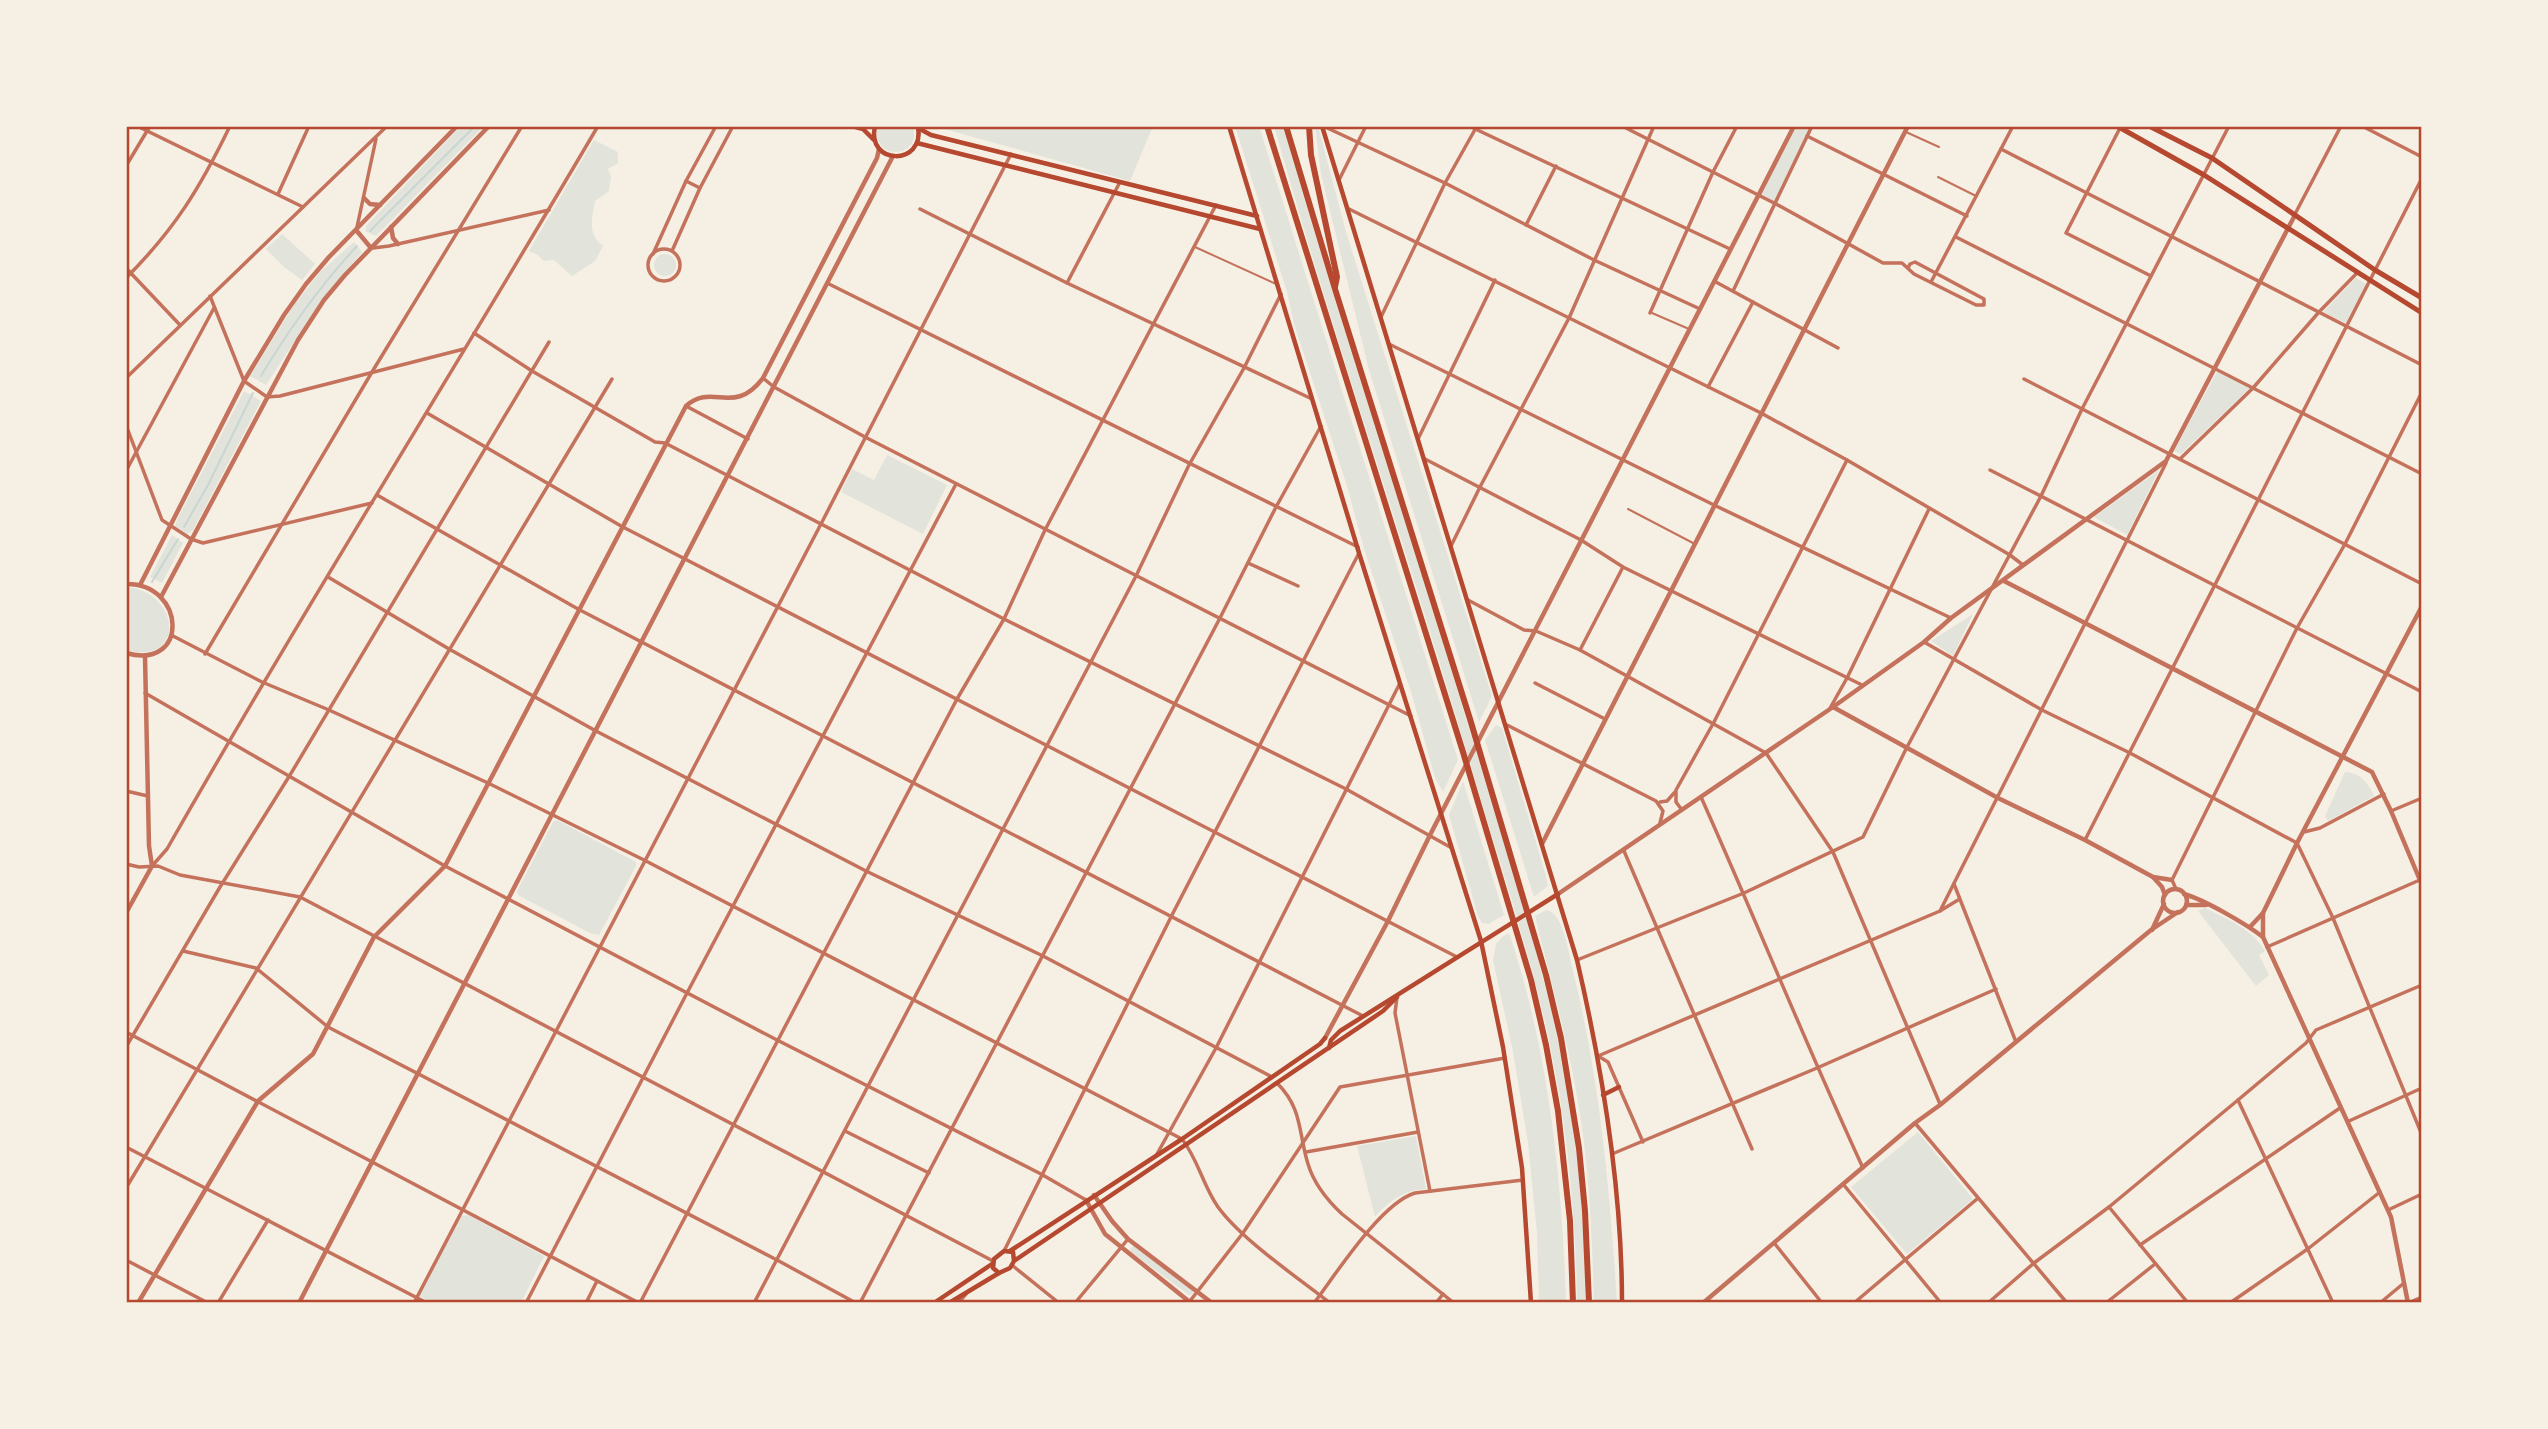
<svg xmlns="http://www.w3.org/2000/svg" width="2548" height="1429" font-family="'Golos Text',sans-serif">
<style>
.green{fill:#e2e4dc}
.lines{fill:none;stroke-linecap:round;stroke-linejoin:round}
.stream{stroke:#c9d6d2;stroke-width:2}
.service{stroke:#c5725c;stroke-width:2}
.minor{stroke:#c5725c;stroke-width:3.5}
.tertiary{stroke:#c5725c;stroke-width:4.5}
.secondary{stroke:#b5482f;stroke-width:4.5}
.primary{stroke:#b5482f;stroke-width:5}
.motorway{stroke:#b5482f;stroke-width:6}
.neatline{fill:none;stroke:#b5482f;stroke-width:2.5}
</style>
<rect width="100%" height="100%" fill="#f6efe4"/>
<g class="green">
<polygon points="461,126 484,126 376,236 365,231 366,226"/>
<path d="M878,126H913C922,161 869,160 878,126Z"/>
<polygon points="934,126 1153,126 1130,181"/>
<polygon points="1235,126 1259,126 1458,760 1443,792 1435,778 1412,695 1364,549 1347,486 1294,324 1287,292"/>
<path d="M1274,126H1283C1344,338 1415,547 1478,758C1508,858 1541,957 1562,1059C1578,1139 1585,1222 1585,1303H1577C1576,1214 1567,1123 1548,1035C1528,946 1498,858 1472,770C1409,555 1335,342 1274,126Z"/>
<polygon points="1315,126 1318,126 1346,232 1492,696 1479,722 1369,370 1321,174"/>
<polygon points="1796,126 1811,126 1774,202 1760,197"/>
<path d="M594,140L618,152V163L608,169L611,177L609,191L595,201C592,218 587,234 603,246L595,261L572,276L554,260L543,261L538,255L529,251Z"/>
<polygon points="282,234 315,264 302,280 284,267 266,249"/>
<polygon points="354,242 362,252 322,299 266,385 250,376 294,305 320,272"/>
<circle cx="665" cy="265" r="11"/>
<polygon points="2356,278 2366,284 2346,323 2323,312"/>
<polygon points="2217,372 2251,387 2181,454 2174,451"/>
<polygon points="244,391 261,401 193,530 187,534 175,526 178,518"/>
<polygon points="887,455 947,485 923,534 841,492 852,469 874,480"/>
<polygon points="2159,470 2127,535 2094,517"/>
<polygon points="172,535 183,543 162,583 150,577"/>
<path d="M126,587C180,591 187,666 126,650Z"/>
<polygon points="1973,614 1953,656 1931,641"/>
<polygon points="1496,725 1502,728 1546,876 1548,886 1534,897 1485,740"/>
<path d="M2345,772C2361,773 2368,783 2374,796L2328,821L2325,816Z"/>
<polygon points="1463,781 1504,915 1488,924 1482,923 1478,916 1449,815"/>
<polygon points="557,820 636,862 636,866 599,935 590,933 518,895 517,891 553,822"/>
<path d="M2205,908C2229,920 2251,928 2265,951L2259,955L2269,975L2256,986L2198,911Z"/>
<path d="M1547,910C1564,914 1569,956 1573,971C1600,1080 1610,1191 1617,1303H1594C1592,1241 1590,1177 1580,1115C1570,1048 1551,982 1535,916Z"/>
<path d="M1509,933C1549,1051 1562,1179 1566,1303H1539L1537,1234L1528,1143L1513,1052L1493,960L1496,944L1502,937Z"/>
<polygon points="1918,1132 1973,1199 1907,1254 1851,1187"/>
<path d="M1416,1136L1426,1189C1404,1190 1389,1201 1375,1217L1357,1146Z"/>
<polygon points="468,1215 544,1256 521,1303 432,1303 421,1297 420,1295 461,1216"/>
<polygon points="1133,1246 1192,1289 1193,1294 1189,1295 1131,1252 1130,1250"/>
</g>
<g class="lines">
<g class="stream">
<polyline points="370,231 475,126"/>
<path d="M261,376C289,329 320,286 357,246"/>
<polyline points="184,527 208,485 253,393"/>
<polyline points="152,582 178,539"/>
</g>
<g class="service">
<polyline points="1906,132 1939,147"/>
<polyline points="1938,177 1976,196"/>
<polyline points="1195,247 1276,284"/>
<polyline points="1652,313 1689,329"/>
<polyline points="1628,509 1693,543"/>
</g>
<g class="minor">
<polyline points="137,126 303,207"/>
<polyline points="1323,126 1445,183 1594,260 1700,309"/>
<polyline points="1469,126 1730,249"/>
<polyline points="1622,126 1776,204 1883,263 1902,263 1914,274 1976,305 1984,305 1984,299 1915,262 1910,264 1908,268"/>
<polyline points="2121,126 2066,233 2151,276"/>
<polyline points="2362,126 2422,157"/>
<polyline points="1807,136 1967,216"/>
<polyline points="2001,149 2422,365"/>
<polyline points="126,166 150,126"/>
<polyline points="1339,180 1366,126"/>
<polyline points="686,181 700,188"/>
<polyline points="278,194 309,126"/>
<polyline points="1347,208 1761,413 1847,460 2010,555 2023,565"/>
<polyline points="920,209 1067,283 1312,399"/>
<polyline points="2295,214 2341,126"/>
<polyline points="1526,225 1556,166"/>
<polyline points="357,227 376,139"/>
<polyline points="1956,237 2422,474"/>
<polyline points="373,248 389,246 549,210"/>
<circle cx="664" cy="265" r="16"/>
<polyline points="672,251 700,188 733,126"/>
<polyline points="653,254 686,181 716,126"/>
<polyline points="126,268 180,325"/>
<path d="M126,278C175,229 200,188 230,126"/>
<polyline points="1714,281 1838,348"/>
<polyline points="1931,282 2013,126"/>
<polyline points="827,283 1358,547"/>
<polyline points="1067,283 1120,182"/>
<polyline points="1733,291 1812,126"/>
<polyline points="210,296 244,381 267,397 280,396 464,349"/>
<polyline points="1650,313 1713,172 1737,126"/>
<polyline points="1381,317 1445,183 1477,126"/>
<polyline points="474,333 532,371 655,442 665,443 1004,619 1346,789 1450,847"/>
<polyline points="1389,344 1714,505 1951,618"/>
<polyline points="126,378 387,126"/>
<polyline points="763,378 774,387 865,437 1411,716"/>
<polyline points="2024,379 2422,584"/>
<polyline points="1708,387 1753,302"/>
<polyline points="686,406 748,439"/>
<polyline points="427,413 621,526 1457,957"/>
<polyline points="126,425 162,520 191,539 203,543 372,503"/>
<polyline points="1418,439 1495,280"/>
<polyline points="1425,459 1581,540 1623,567 1862,685"/>
<polyline points="2180,459 2253,388 2319,312 2357,273"/>
<polyline points="1990,470 2422,692"/>
<polyline points="126,471 214,308"/>
<polyline points="377,495 578,609 1363,1016"/>
<polyline points="1451,546 1480,487 1569,318 1654,126"/>
<polyline points="1248,563 1298,586"/>
<polyline points="328,577 449,649 596,731 866,871 1043,956 1272,1077"/>
<polyline points="1468,600 1524,630 1536,631 1580,650 1766,753 1833,852 1940,1104"/>
<path d="M173,636L262,682L329,710L488,783L644,860L1182,1139C1198,1159 1203,1186 1218,1207C1242,1240 1297,1277 1330,1303"/>
<polyline points="1924,642 2042,710 2130,753 2297,843 2333,918 2422,1135"/>
<polyline points="1580,650 1623,567"/>
<polyline points="205,654 372,372 522,126"/>
<polyline points="1535,683 1605,719"/>
<polyline points="145,693 445,866 777,1040 1041,1174 1086,1200"/>
<polyline points="1829,710 1847,678 1929,509"/>
<polyline points="1507,725 1656,801 1663,811 1660,823"/>
<polyline points="126,791 148,796"/>
<path d="M1701,797C1756,920 1806,1045 1863,1168"/>
<polyline points="1660,802 1667,801 1675,792"/>
<polyline points="1682,810 1676,802 1676,790 1714,722 1847,460"/>
<polyline points="2391,811 2422,798"/>
<polyline points="2304,832 2320,828 2384,794"/>
<polyline points="2085,840 2422,178"/>
<polyline points="1624,851 1752,1149"/>
<polyline points="126,864 139,867 158,866 180,875 300,897 993,1261"/>
<path d="M152,866L167,849C306,605 456,368 598,126"/>
<polyline points="1954,884 2016,1042"/>
<polyline points="2176,889 2172,880 2297,628 2345,544 2422,392"/>
<polyline points="1940,911 2166,463"/>
<polyline points="2267,947 2422,879"/>
<polyline points="183,951 256,968 328,1027 777,1260 856,1303"/>
<polyline points="1577,960 1744,893 1863,837 1906,749 2041,496 2082,409 2229,126"/>
<polyline points="1397,997 1395,1013 1430,1191"/>
<polyline points="126,1032 639,1303"/>
<polyline points="126,1047 220,887 290,775 549,342"/>
<polyline points="1598,1056 1940,911 1958,900"/>
<polyline points="1598,1056 1608,1062 1643,1142"/>
<path d="M1277,1083C1303,1109 1298,1132 1308,1164C1314,1184 1327,1200 1342,1214L1454,1303"/>
<polyline points="2238,1100 2333,1303"/>
<polyline points="2349,1121 2422,1088"/>
<polyline points="1915,1123 2067,1303"/>
<polyline points="845,1131 929,1173"/>
<polyline points="126,1147 427,1303"/>
<polyline points="1306,1152 1418,1132"/>
<polyline points="1157,1154 1216,1048 1400,683"/>
<polyline points="1612,1154 1817,1068 1996,989"/>
<polyline points="1843,1184 1941,1303"/>
<polyline points="126,1188 612,379"/>
<polyline points="2109,1207 2188,1303"/>
<polyline points="2388,1210 2422,1194"/>
<polyline points="1775,1244 1822,1303"/>
<polyline points="2140,1245 2340,1108"/>
<polyline points="1004,1251 1172,915 1359,553"/>
<polyline points="126,1260 208,1303"/>
<polyline points="1013,1266 1059,1303"/>
<polyline points="1190,1301 1243,1233 1340,1087 1505,1058"/>
<polyline points="218,1303 268,1220"/>
<polyline points="414,1303 822,522 1011,154"/>
<polyline points="526,1303 687,993 956,484"/>
<polyline points="586,1303 597,1281"/>
<polyline points="640,1303 957,699 1004,619 1045,530 1216,205"/>
<polyline points="754,1303 1136,576 1189,465 1244,368 1281,294"/>
<polyline points="860,1303 1220,618 1276,507 1321,426"/>
<polyline points="958,1303 966,1294"/>
<polyline points="1075,1303 1128,1239"/>
<path d="M1314,1303C1336,1274 1381,1203 1415,1193L1523,1180"/>
<polyline points="1436,1303 1443,1294"/>
<polyline points="1854,1303 1977,1199"/>
<polyline points="1988,1303 2034,1263 2109,1207 2238,1100 2306,1043 2316,1030 2422,985"/>
<polyline points="2106,1303 2155,1264"/>
<polyline points="2230,1303 2309,1248 2380,1192"/>
<polyline points="2380,1303 2404,1283"/>
<polyline points="2408,1303 2422,1297"/>
</g>
<g class="tertiary">
<polyline points="364,198 370,204 380,205"/>
<polyline points="391,227 393,238 398,244"/>
<polyline points="356,230 371,248"/>
<polyline points="2004,581 2372,772 2391,811 2422,885"/>
<path d="M126,584C186,583 190,671 126,653"/>
<polyline points="140,585 244,381 284,315 306,284 329,257 457,126"/>
<polyline points="161,597 298,340 324,300 345,275 489,126"/>
<polyline points="1833,707 1998,798 2085,840 2153,877 2162,887 2165,895"/>
<polyline points="1542,844 1908,126"/>
<polyline points="2153,877 2172,880"/>
<circle cx="2175" cy="901" r="12"/>
<polyline points="1558,894 1833,707 1924,642 1951,618 2166,461 2295,215"/>
<path d="M2184,894C2205,900 2246,924 2263,937"/>
<polyline points="2186,905 2206,905"/>
<polyline points="126,913 152,866 149,846 145,656"/>
<polyline points="2263,913 2263,937 2391,1217 2408,1303"/>
<polyline points="2250,927 2263,913 2297,843 2422,606"/>
<polyline points="2152,930 2164,904"/>
<polyline points="1325,1038 1388,921 1430,835 1794,126"/>
<polyline points="1094,1195 1112,1221 1128,1239 1212,1303"/>
<polyline points="1086,1200 1105,1234 1191,1303"/>
<path d="M138,1303L258,1101L313,1054L374,937L445,866L686,406C713,382 733,417 763,378L877,158L879,149"/>
<polyline points="299,1303 893,156"/>
<polyline points="1703,1303 1915,1123 1940,1105 2151,930 2178,912"/>
</g>
<g class="secondary">
<polyline points="852,126 863,129 874,140"/>
<path d="M875,126C866,166 925,166 918,127"/>
<polyline points="1229,126 1359,553 1481,941 1503,1047 1522,1168 1531,1303"/>
<path d="M1322,126L1577,960C1603,1072 1622,1187 1622,1303"/>
<polyline points="918,128 931,135 1257,216"/>
<polyline points="917,143 1260,229"/>
<polyline points="1329,1048 1331,1040 1340,1031 1558,894"/>
<polyline points="1603,1095 1619,1087"/>
<polyline points="1010,1251 1182,1139 1320,1044 1325,1038"/>
<polyline points="1014,1261 1013,1252 1004,1251 994,1259 993,1268 999,1273 1010,1268 1014,1261 1383,1011 1397,997"/>
<polyline points="934,1303 992,1264"/>
<polyline points="949,1303 999,1273"/>
</g>
<g class="primary">
<polyline points="2117,126 2204,175 2422,313"/>
<polyline points="2149,126 2212,158 2375,270 2422,298"/>
</g>
<g class="motorway">
<polyline points="1267,126 1463,752 1531,980 1546,1045 1558,1111 1570,1221 1573,1303"/>
<polyline points="1286,126 1335,289 1470,719 1546,975 1561,1038 1579,1148 1585,1211 1589,1303"/>
<polyline points="1309,126 1311,155 1337,277 1335,287"/>
</g>
</g>
<rect width="2548" height="1429" fill="none" stroke="#f6efe4" stroke-width="256"/>
<rect x="128" y="128" width="2292" height="1173" class="neatline"/>
</svg>
